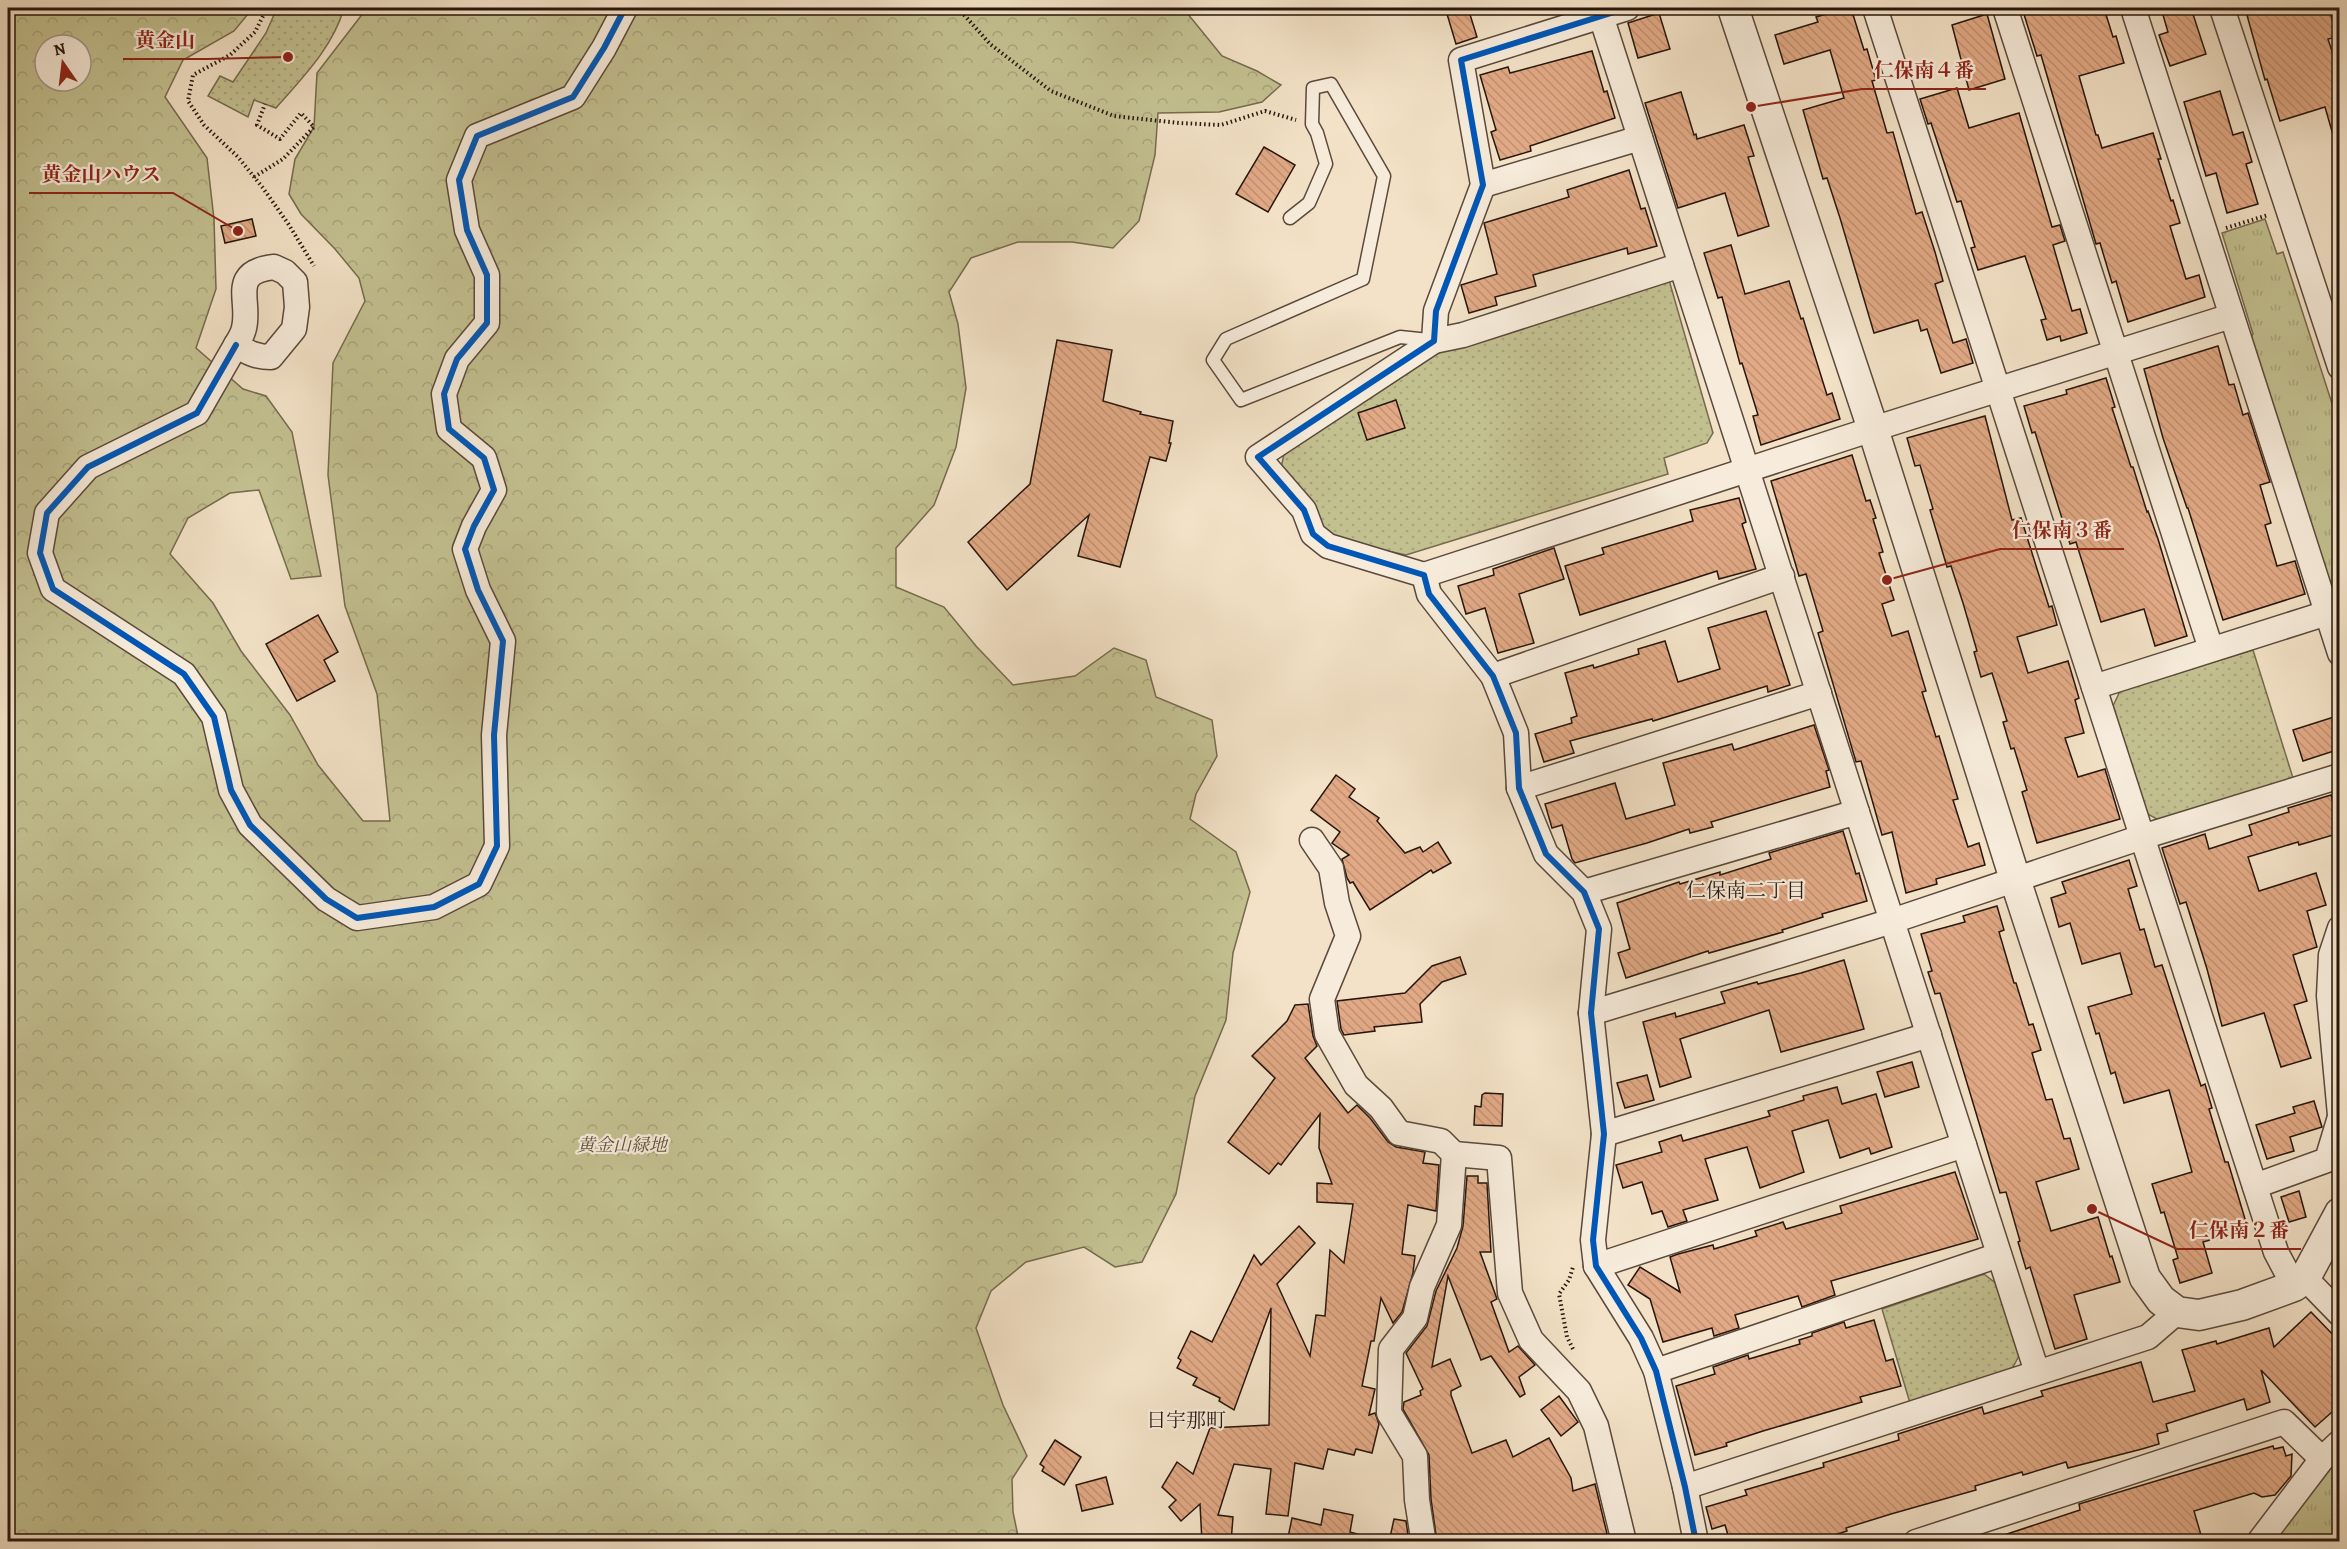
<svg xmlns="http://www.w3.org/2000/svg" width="2347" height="1549" font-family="Alegreya,'Noto Serif JP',serif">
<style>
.grass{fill:url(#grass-tufts);stroke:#756b4e;stroke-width:1.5}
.forest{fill:url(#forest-crowns);stroke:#756b4e;stroke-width:1.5;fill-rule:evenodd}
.park{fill:url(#park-dots);stroke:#756b4e;stroke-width:1.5}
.building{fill:url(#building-back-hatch);stroke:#27160d;stroke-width:1.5}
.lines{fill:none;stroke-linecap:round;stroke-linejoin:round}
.service-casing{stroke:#5a493c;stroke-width:15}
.minor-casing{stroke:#5a493c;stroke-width:27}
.tertiary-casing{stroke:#5a493c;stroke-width:33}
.path{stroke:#27160d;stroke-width:4;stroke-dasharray:1.5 3;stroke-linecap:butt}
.service{stroke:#f7ecdb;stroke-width:12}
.minor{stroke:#f7ecdb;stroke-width:24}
.tertiary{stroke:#f7ecdb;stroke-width:30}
.cycleway-casing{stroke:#f7ecdb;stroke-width:10}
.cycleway{stroke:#0057b8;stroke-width:6}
.labels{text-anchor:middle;stroke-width:4.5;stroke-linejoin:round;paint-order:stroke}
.park-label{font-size:18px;font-style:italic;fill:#5e523b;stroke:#f7ecdb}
.neighbourhood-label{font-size:20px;fill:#27160d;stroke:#f7ecdb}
.leader{fill:none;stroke:#8f2418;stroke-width:2}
.callout-dot{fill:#8f2418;stroke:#f7ecdb;stroke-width:2}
.callout-label{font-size:20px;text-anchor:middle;font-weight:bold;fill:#8f2418;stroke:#f7ecdb;stroke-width:4.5;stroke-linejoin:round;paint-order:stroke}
</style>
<defs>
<pattern id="grass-tufts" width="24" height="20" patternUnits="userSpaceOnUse" patternTransform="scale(1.5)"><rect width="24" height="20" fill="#c3c090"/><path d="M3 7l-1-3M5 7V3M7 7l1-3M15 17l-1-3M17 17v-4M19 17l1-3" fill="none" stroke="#a8a47b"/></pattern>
<pattern id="forest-crowns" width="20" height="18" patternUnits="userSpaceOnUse" patternTransform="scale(1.5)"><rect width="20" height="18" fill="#c3c090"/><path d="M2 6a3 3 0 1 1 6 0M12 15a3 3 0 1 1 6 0" fill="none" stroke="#a8a47b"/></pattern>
<pattern id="park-dots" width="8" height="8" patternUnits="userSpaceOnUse" patternTransform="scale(1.5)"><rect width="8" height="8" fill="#c3c090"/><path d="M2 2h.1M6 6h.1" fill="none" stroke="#a8a47b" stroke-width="1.8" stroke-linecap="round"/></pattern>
<pattern id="building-back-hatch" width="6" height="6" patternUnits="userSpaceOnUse" patternTransform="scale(1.5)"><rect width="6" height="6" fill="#e1a985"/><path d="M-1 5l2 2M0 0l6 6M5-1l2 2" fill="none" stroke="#c19172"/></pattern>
</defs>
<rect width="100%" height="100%" fill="#f3e2c7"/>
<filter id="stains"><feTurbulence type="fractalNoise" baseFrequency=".00333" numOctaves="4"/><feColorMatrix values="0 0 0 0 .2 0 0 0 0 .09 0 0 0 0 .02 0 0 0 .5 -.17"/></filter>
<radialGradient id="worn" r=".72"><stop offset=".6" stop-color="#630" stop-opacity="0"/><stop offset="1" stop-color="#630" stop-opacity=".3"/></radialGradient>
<g class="grass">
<polygon points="2265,219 2277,254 2283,252 2339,425 2339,614 2250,339 2253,334 2222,233"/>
<polygon points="2339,1456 2339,1541 2274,1542"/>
</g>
<path class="forest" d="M8,8H253L234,31L183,60L165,97L207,158L214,219L216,289L196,348L243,389L266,396L292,432L321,576L291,579L259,490L230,493L188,518L170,554L213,603L241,651L290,715L318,765L363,821H390L377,694L345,606L328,475L333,363L365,301L359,278L335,249L301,214L289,194L295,159L314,127L317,73L367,8H1183L1222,56L1257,71L1281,85L1262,102L1219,112L1158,113L1155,155L1139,221L1113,248L1072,242H1018L971,258L949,292L958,324L966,388L956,447L934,505L896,548V587L944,607L976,646L1013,685L1075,676L1114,648L1146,660L1156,697L1212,720L1217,756L1196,794L1190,819L1236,852L1250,892L1233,953L1226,1020L1195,1096L1176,1194L1142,1262L1115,1267L1084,1247L1026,1262L991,1291L976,1328L1003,1405L1027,1456L1012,1479L1013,1512L1019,1541L8,1542ZM45,45H81V81H45Z"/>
<g class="park">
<path d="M277,8H344C333,47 303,77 276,108L254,100L248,117L208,96L220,76L233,82L266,33Z"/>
<polygon points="1669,280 1713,433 1707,443 1664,458 1668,474 1406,555 1328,538 1281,468 1284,454 1443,350"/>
<polygon points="2253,650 2293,778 2162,822 2146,813 2113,706 2120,691"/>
<polygon points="1984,1274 1998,1285 2020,1354 2012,1369 1910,1403 1882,1309"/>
</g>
<g class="building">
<polygon points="1468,8 1477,37 1456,44 1447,14"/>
<polygon points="1847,8 1851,8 1864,50 1867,49 1876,80 1872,81 1887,133 1893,132 1916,214 1922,212 1935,252 1943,281 1935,284 1953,343 1966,339 1973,363 1941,373 1927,329 1921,331 1918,320 1874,333 1840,218 1827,178 1823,179 1803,110 1844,98 1830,50 1784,64 1775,35 1818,22 1816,17"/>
<polygon points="2022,8 2104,8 2113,37 2116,36 2124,63 2079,76 2096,135 2098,135 2102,148 2153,133 2161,159 2158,159 2171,201 2173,200 2180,223 2170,226 2186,279 2199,275 2205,297 2128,322 2116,281 2112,283 2100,243 2096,244 2041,55 2037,56"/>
<polygon points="2161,8 2191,8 2206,54 2170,66 2159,35 2168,32"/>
<polygon points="2245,8 2329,8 2337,37 2328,39 2340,76 2340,141 2335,142 2325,107 2280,121 2267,79 2265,80"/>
<polygon points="1659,13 1670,49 1638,58 1628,23"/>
<polygon points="1987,14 2005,79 1969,90 1952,25"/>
<polygon points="1592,51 1604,92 1607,91 1615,118 1530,146 1531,151 1500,160 1491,132 1496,130 1480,75 1508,67 1510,73"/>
<polygon points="1957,88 1969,128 2019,113 2052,227 2060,225 2065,241 2053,245 2072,311 2080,309 2087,333 2061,341 2060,336 2047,340 2041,320 2046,319 2025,256 1978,270 1971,248 1975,247 1961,201 1957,202 1931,123 1928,124 1920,99"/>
<polygon points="2220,91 2233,135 2243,132 2252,162 2246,164 2258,204 2227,213 2216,173 2206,176 2184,102"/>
<polygon points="1681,92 1694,135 1696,134 1697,139 1744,125 1754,156 1748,157 1769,226 1738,236 1725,193 1678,208 1645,103"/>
<polygon points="1264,147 1295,165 1268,212 1236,194"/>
<polygon points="1629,170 1641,209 1645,208 1657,246 1628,254 1627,248 1533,275 1536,286 1495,297 1497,305 1469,313 1461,285 1497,274 1484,223 1569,197 1567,190"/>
<polygon points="252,219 256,236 225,243 221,226"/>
<polygon points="1731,245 1745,294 1789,281 1801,319 1803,318 1827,395 1832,393 1840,419 1761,445 1753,416 1758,415 1742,363 1740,364 1722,297 1718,298 1704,253"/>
<polygon points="1057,340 1112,350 1103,401 1141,412 1140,414 1173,421 1169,443 1171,443 1166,461 1150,457 1120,567 1078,556 1089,515 1007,590 968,542 1030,484"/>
<polygon points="2218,346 2229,385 2234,384 2243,415 2248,413 2270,482 2260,485 2271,523 2265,525 2277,566 2295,561 2305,594 2223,620 2188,508 2187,508 2163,438 2144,369"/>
<polygon points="2106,378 2115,407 2112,408 2131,467 2133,467 2147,512 2148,511 2158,539 2187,636 2155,646 2144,609 2101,622 2076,542 2070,544 2035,432 2032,433 2024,406 2067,394 2066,390"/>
<polygon points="1396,400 1405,428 1367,440 1358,413"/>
<polygon points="1985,416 2012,520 2021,518 2049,607 2052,606 2057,625 2017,637 2028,673 2068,661 2079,698 2075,700 2084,733 2065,738 2078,777 2105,769 2120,819 2037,843 2022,792 2027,790 2014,748 2011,749 2003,722 2007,721 1992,673 1981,677 1974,652 1977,651 1963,603 1951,566 1947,567 1930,510 1933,509 1920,465 1915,466 1907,438"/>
<polygon points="1852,455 1866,501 1870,500 1876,518 1873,519 1883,552 1879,553 1894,600 1882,604 1892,636 1908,631 1926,691 1922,692 1936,737 1939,736 1958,799 1953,800 1968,847 1979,843 1985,865 1936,879 1937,884 1906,893 1892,832 1882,835 1861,761 1856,762 1818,633 1823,631 1806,574 1799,576 1771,481"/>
<polygon points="1739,498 1746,522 1742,524 1756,569 1719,579 1717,571 1580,615 1565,566 1604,554 1602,548 1693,521 1690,510"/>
<polygon points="1554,548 1564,579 1519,594 1534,643 1498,653 1485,608 1466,614 1458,586 1494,575 1493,569"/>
<polygon points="1766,611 1790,685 1768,692 1767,686 1653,721 1652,719 1570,741 1574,753 1544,762 1535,734 1572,723 1571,718 1577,716 1565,673 1593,665 1594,668 1639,654 1638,649 1665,641 1678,682 1720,669 1708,628"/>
<polygon points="318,615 338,652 324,660 335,681 297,701 266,644"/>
<polygon points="2340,715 2340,749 2303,761 2293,730"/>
<polygon points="1814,725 1829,770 1826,771 1830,787 1711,822 1713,827 1690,833 1689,829 1647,843 1575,863 1572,859 1562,825 1552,828 1545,804 1615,783 1626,819 1675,805 1663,763 1732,744 1734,750"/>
<polygon points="1336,775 1355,789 1349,797 1379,818 1377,821 1405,853 1420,847 1423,852 1438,842 1451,863 1433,873 1431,870 1370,910 1353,882 1350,883 1347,878 1342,859 1349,855 1332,843 1340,832 1311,810"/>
<polygon points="2331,795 2340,823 2340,833 2299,845 2298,842 2248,857 2259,891 2316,873 2326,905 2307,911 2317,947 2293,955 2307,1001 2294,1005 2311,1058 2281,1067 2264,1013 2222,1026 2207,969 2186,902 2180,904 2162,848 2205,834 2209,849 2252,835 2249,825 2289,812 2288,808"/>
<polygon points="1843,831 1856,874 1859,873 1867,901 1822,914 1823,917 1782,930 1783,932 1709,953 1708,951 1626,978 1618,953 1630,949 1617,903 1679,882 1680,884 1720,872 1720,875 1771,859 1769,853"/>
<polygon points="2129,860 2137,886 2128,889 2140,930 2144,929 2155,967 2162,965 2201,1086 2205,1084 2212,1108 2209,1109 2225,1162 2228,1162 2248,1229 2203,1242 2212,1273 2180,1283 2173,1260 2178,1258 2164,1212 2161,1213 2152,1184 2192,1172 2169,1090 2124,1103 2115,1072 2111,1074 2099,1033 2096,1034 2088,1007 2132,994 2120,953 2082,964 2070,923 2059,927 2051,898 2066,893 2062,882"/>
<polygon points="1997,906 2004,930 1999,932 2014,983 2016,983 2029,1025 2033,1024 2041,1050 2032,1053 2046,1100 2052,1099 2064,1139 2070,1138 2079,1169 2036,1182 2051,1231 2098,1217 2110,1257 2112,1256 2120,1282 2074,1295 2087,1339 2055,1349 2030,1267 2026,1269 2018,1242 2020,1241 2006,1192 2000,1193 1940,993 1935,994 1928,972 1932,971 1921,934 1965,922 1963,916"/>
<polygon points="1460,957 1466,974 1442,982 1420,1004 1422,1022 1374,1027 1375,1031 1344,1035 1341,1029 1337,1001 1405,993 1432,966"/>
<polygon points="1844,960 1864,1029 1781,1052 1769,1010 1680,1039 1691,1077 1660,1087 1643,1022 1675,1013 1676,1017 1725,1003 1721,992 1757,982 1758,984 1801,973"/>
<polygon points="1308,1004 1313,1036 1317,1046 1305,1058 1348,1113 1357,1105 1370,1118 1388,1142 1396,1147 1425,1152 1423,1163 1439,1165 1436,1211 1408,1205 1402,1254 1415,1256 1413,1273 1402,1312 1393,1323 1381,1298 1374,1341 1371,1341 1362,1386 1375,1389 1369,1415 1375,1413 1379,1424 1372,1453 1356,1449 1354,1455 1328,1449 1323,1469 1295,1463 1288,1516 1266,1514 1271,1469 1234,1464 1218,1515 1233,1517 1231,1542 1202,1542 1200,1504 1181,1521 1169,1507 1176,1500 1162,1487 1177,1462 1193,1474 1210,1428 1269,1425 1271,1308 1234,1410 1219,1401 1220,1398 1193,1385 1197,1378 1177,1368 1181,1360 1178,1358 1191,1331 1212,1342 1254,1255 1261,1265 1299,1226 1315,1243 1277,1284 1310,1356 1316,1315 1325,1316 1330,1250 1344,1263 1353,1204 1317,1202 1317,1183 1332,1184 1319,1148 1320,1114 1281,1165 1278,1163 1269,1174 1228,1142 1275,1078 1252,1056 1287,1021 1295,1005"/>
<polygon points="1912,1062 1919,1087 1885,1097 1877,1072"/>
<polygon points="1647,1075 1654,1100 1625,1108 1617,1083"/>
<polygon points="1837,1087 1842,1104 1876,1094 1892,1147 1871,1154 1869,1148 1840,1158 1828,1120 1792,1131 1804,1172 1760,1188 1747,1147 1705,1159 1718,1200 1683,1210 1687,1221 1668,1227 1662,1211 1652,1214 1642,1182 1623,1188 1616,1165 1662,1152 1659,1142 1681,1135 1683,1141 1770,1116 1768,1111 1804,1100 1803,1096"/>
<polygon points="1485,1093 1503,1094 1502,1126 1474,1125 1475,1106 1481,1107 1482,1095"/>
<polygon points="2314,1101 2322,1127 2290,1137 2294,1151 2267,1159 2256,1125 2295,1113 2293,1107"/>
<polygon points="1955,1172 1978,1239 1831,1281 1835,1295 1802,1307 1798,1296 1735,1315 1739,1328 1714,1336 1712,1328 1663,1342 1650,1299 1628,1285 1640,1267 1680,1292 1670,1257 1678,1254 1713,1245 1714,1249 1757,1236 1755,1231 1783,1222 1786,1229 1842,1213 1840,1206"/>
<polygon points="1467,1176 1478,1176 1478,1183 1487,1183 1491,1252 1480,1252 1497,1299 1491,1302 1509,1352 1518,1346 1535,1365 1519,1377 1525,1394 1520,1397 1491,1356 1481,1360 1448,1276 1432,1367 1450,1359 1461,1386 1451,1391 1451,1395 1472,1453 1506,1440 1513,1457 1549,1438 1571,1478 1573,1491 1595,1484 1609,1542 1437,1542 1431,1499 1429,1455 1403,1409 1404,1402 1421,1395 1420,1391 1423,1389 1406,1353 1427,1326 1436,1291 1457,1248 1463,1226"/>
<polygon points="2299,1191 2306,1217 2289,1222 2281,1197"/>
<polygon points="2311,1312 2340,1342 2340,1405 2315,1427 2261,1370 2270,1402 2247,1410 2244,1399 2166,1424 2168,1431 2157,1434 2159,1444 2142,1449 2068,1468 2066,1462 2023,1475 2022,1472 1975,1486 1976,1490 1891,1514 1846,1528 1847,1531 1812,1542 1730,1542 1725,1525 1712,1529 1706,1507 1747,1495 1745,1490 1824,1467 1823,1463 1899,1440 1898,1434 1982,1407 1984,1414 2043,1396 2041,1391 2141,1362 2153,1402 2195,1391 2182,1350 2216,1341 2217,1344 2269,1328 2274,1347"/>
<polygon points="1874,1320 1886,1361 1893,1359 1901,1386 1860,1397 1862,1402 1763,1431 1726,1443 1727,1446 1695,1455 1676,1386 1715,1374 1713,1367 1748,1355 1749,1359 1800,1344 1799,1340 1812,1336 1812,1333 1844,1322 1846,1328"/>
<polygon points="1559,1396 1578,1422 1561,1436 1541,1410"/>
<polygon points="1055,1440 1081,1457 1064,1485 1042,1471 1044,1467 1040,1464"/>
<polygon points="2273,1446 2274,1449 2283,1447 2286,1456 2292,1454 2291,1476 2275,1495 2262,1497 2254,1493 2194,1511 2203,1542 1999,1542 1998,1537 2080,1510 2079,1504"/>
<polygon points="1106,1477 1113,1504 1082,1511 1076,1485"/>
<polygon points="1324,1509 1353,1515 1350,1532 1361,1535 1360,1542 1287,1542 1292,1518 1321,1525"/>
<polygon points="1394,1519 1406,1521 1409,1542 1389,1542"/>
</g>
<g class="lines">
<g class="service-casing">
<polyline id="service" points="1290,218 1309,203 1326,164 1317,133 1312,124 1313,88 1331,84 1384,176 1363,279 1226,339 1213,360 1241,400 1400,337 1429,340"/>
</g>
<g class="minor-casing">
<g id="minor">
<polyline points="1627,8 1461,60 1483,185 1436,311 1434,341 1258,457 1304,510 1313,534 1328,546 1424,575 1429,594 1493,676 1516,733 1519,788 1546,854 1584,892 1599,929 1591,1013 1604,1134 1593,1240 1596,1266 1641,1338 1656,1371 1685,1487 1696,1542"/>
<polyline points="1875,8 2276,1252 2294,1286"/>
<polyline points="2005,8 2211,649"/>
<polyline points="2133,8 2340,653"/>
<polyline points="2222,8 2340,367"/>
<polyline points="1601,16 2037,1372"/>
<polyline points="1483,185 1640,138"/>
<path d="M274,267L285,272L295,282L297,307L294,329L271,357C257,357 248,353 236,345C239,340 243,334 244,328C251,301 228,272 274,267Z"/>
<polyline points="1434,341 1463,335 1681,265"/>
<polyline points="236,345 197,413 88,467 47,513 40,553 53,589 184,674 214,717 231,790 250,825 326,899 357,918 434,907 479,884 497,846 494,735 503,641 478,590 465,549 474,526 494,490 484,458 449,429 444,394 457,359 487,323 487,275 467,230 459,180 477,136 573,97 604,48 625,8"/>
<polyline points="1424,575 1873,429 2231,316"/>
<polyline points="1493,676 1782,576"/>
<polyline points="2094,687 2327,613"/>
<polyline points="1519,788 1819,693"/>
<polyline points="1312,840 1331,868 1337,903 1348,936 1322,999 1327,1034 1356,1085 1381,1108 1399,1133 1441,1141 1454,1154 1449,1225 1422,1287 1415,1318 1391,1349 1389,1413 1415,1456 1417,1500 1423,1538"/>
<polyline points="1584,892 1857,812"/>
<polyline points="2340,928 2331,955 2329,996 2340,1115"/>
<polyline points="1591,1013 1892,921 2142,837 2340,776"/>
<polyline points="1604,1134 1929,1035"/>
<polyline points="1454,1154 1499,1158 1510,1293 1531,1340 1579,1391 1596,1426 1624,1542"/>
<polyline points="2255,1186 2327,1160 2340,1117"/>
<polyline points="1596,1266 1964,1145"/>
<polyline points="2305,1278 2340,1314"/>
<polyline points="1656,1371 1999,1255"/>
<polyline points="1685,1487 2148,1337 2177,1312"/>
<polyline points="1916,1542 2284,1422 2322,1459"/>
<polyline points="2259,1542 2322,1459 2340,1442"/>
</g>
</g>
<g class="tertiary-casing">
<polyline id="tertiary" points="1733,8 1873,429 2015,879 2145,1278 2161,1300 2177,1312 2199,1315 2242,1305 2294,1286 2305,1278 2340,1213"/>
</g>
<g class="path">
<polyline points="267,8 255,32 230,55 193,75 188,101 204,125 238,157 263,188 289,225 314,266"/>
<polyline points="958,8 990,44 1051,91 1114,116 1179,123 1221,125 1265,111 1296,120"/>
<polyline points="254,177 283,159 314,127 301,113 280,139 257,125 265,104"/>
<polyline points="2226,228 2268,215"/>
<polyline points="1573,1349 1567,1337 1559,1294 1569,1280 1573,1267"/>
</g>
<use href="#service" class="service"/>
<use href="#minor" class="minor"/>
<use href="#tertiary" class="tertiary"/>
<g class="cycleway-casing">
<g id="cycleway">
<polyline points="1627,8 1461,60 1483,185 1436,311 1434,341 1258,457 1304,510 1313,534 1328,546 1424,575 1429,594 1493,676 1516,733 1519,788 1546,854 1584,892 1599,929 1591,1013 1604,1134 1593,1240 1596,1266 1641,1338 1656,1371 1685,1487 1696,1542"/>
<polyline points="236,345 197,413 88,467 47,513 40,553 53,589 184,674 214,717 231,790 250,825 326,899 357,918 434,907 479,884 497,846 494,735 503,641 478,590 465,549 474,526 494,490 484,458 449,429 444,394 457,359 487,323 487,275 467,230 459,180 477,136 573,97 604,48 625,8"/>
</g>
</g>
<use href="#cycleway" class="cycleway"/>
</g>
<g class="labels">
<g class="park-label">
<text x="622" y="1151">黄金山緑地</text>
</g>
<g class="neighbourhood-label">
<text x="1746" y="897">仁保南二丁目</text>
<text x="1186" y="1427">日宇那町</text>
</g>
</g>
<path class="leader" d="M288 57L207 59H123M1751 107L1862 89H1986M238 231L173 193H29M1887 580L2000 549H2124M2092 1209L2177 1249H2301"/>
<g class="callout-dot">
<circle cx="288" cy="57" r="6"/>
<circle cx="1751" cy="107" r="6"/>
<circle cx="238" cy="231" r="6"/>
<circle cx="1887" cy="580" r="6"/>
<circle cx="2092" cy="1209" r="6"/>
</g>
<g class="callout-label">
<text x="165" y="47">黄金山</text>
<text x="1924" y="77">仁保南４番</text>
<text x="101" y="181">黄金山ハウス</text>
<text x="2062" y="537">仁保南３番</text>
<text x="2239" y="1237">仁保南２番</text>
</g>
<rect width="2347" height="1549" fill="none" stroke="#f3e2c7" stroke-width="30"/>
<rect x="9" y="9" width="2329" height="1531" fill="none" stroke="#27160d" stroke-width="3"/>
<rect x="15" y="15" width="2317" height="1519" fill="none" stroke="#27160d" stroke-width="1.5"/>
<g transform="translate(63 63) rotate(346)"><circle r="28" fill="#f7ecdb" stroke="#a49689" stroke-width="1.5"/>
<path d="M0-4.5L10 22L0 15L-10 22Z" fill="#8f2418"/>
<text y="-9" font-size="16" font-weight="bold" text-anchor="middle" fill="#27160d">N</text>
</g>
<rect width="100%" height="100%" filter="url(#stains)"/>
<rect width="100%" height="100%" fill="url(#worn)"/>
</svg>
